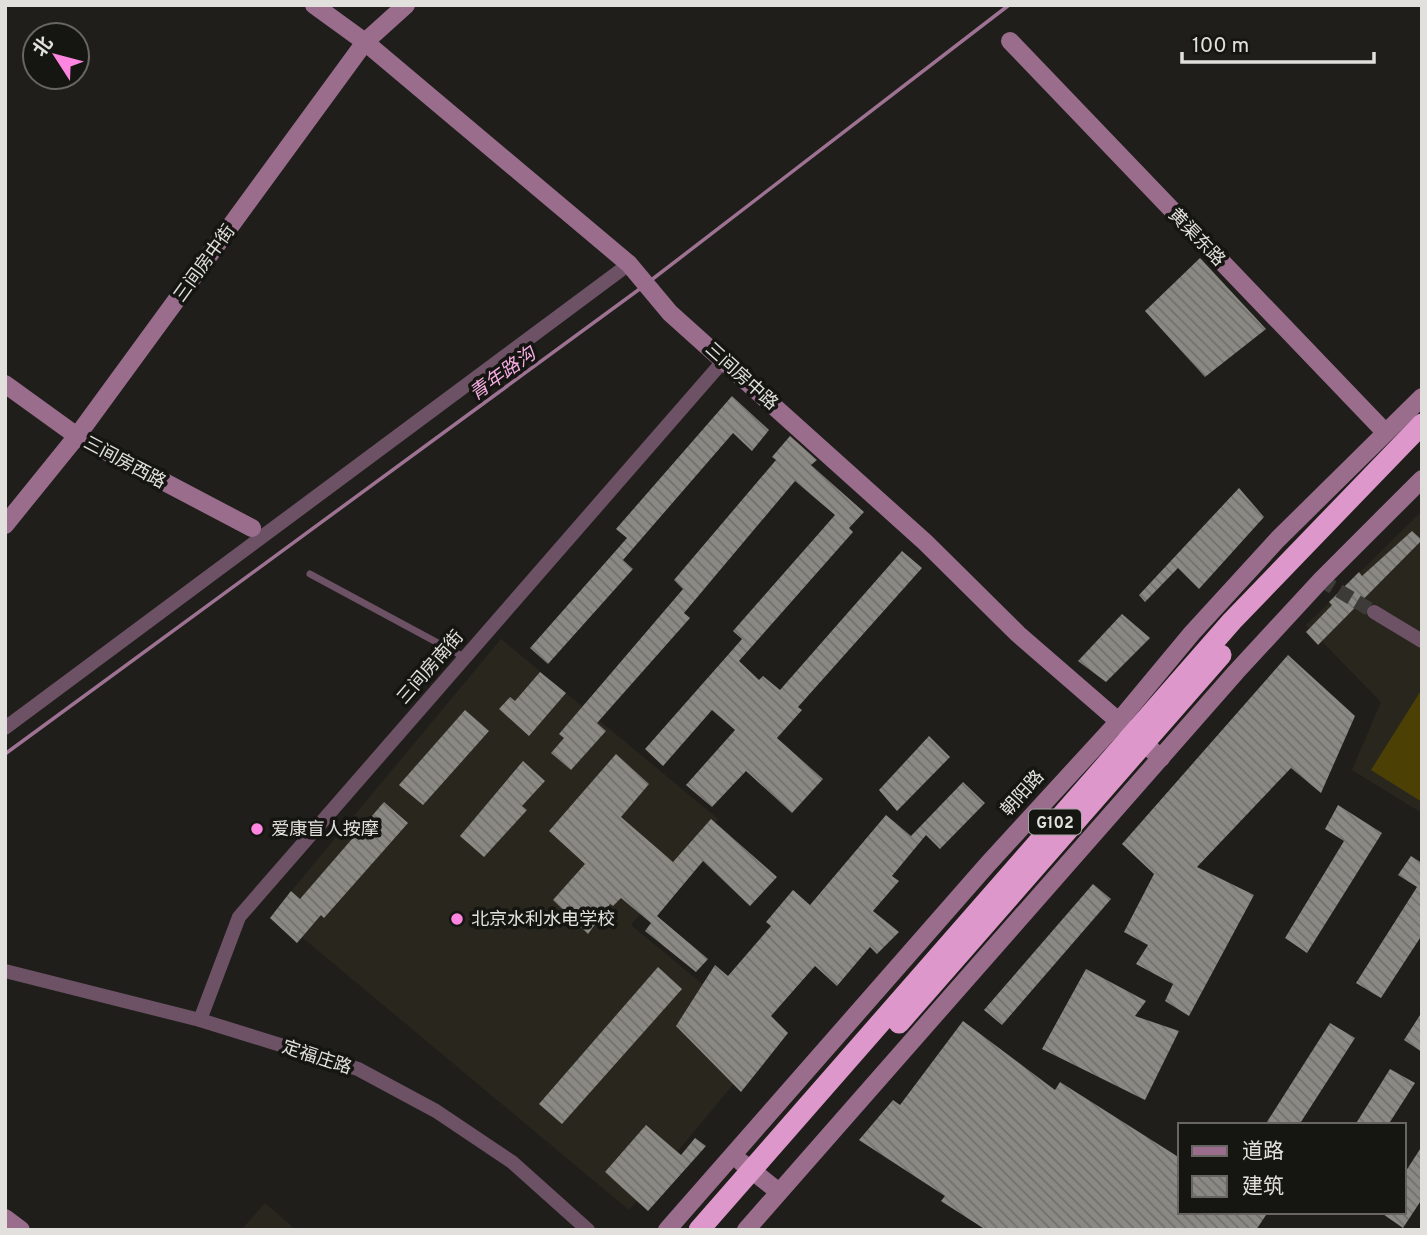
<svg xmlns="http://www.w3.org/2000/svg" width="1427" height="1235" font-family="Overpass,'Noto Sans SC',sans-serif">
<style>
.built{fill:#29271d}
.grass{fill:#4c4005}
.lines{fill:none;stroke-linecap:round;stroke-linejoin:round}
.stream{stroke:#9e7292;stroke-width:3.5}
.building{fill:url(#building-back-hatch)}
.street-tunnel{stroke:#3c3b37;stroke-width:14;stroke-dasharray:14 7;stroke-linecap:butt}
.lane{stroke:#6d5165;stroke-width:7}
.street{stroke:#6d5165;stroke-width:14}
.secondary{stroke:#9a6d8d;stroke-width:18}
.highway{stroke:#dd97ca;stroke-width:21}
.poi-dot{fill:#fe86e1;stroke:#151511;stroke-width:2.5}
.labels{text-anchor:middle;stroke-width:7;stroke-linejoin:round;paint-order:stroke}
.shield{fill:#151511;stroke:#a4a3a0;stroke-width:2}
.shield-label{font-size:16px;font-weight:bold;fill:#e1e0dd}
.street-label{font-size:18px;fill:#e1e0dd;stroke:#151511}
.poi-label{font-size:18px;fill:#e1e0dd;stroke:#151511;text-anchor:start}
.water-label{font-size:19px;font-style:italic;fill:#f6ade2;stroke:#151511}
</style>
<defs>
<pattern id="building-back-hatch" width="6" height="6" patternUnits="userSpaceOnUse" patternTransform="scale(1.75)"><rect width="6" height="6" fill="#8a8984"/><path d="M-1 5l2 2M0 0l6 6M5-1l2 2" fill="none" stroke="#72706d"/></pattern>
</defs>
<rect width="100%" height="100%" fill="#1f1e1a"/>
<g class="built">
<polygon points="1422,511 1422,813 1352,770 1381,702 1306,625"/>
<polygon points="501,639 718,819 631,925 770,1040 629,1210 273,913"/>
<polygon points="265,1203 296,1230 241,1230"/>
</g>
<polygon class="grass" points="1422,689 1422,802 1371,770"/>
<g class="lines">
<g class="stream">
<polyline points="650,281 1009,5"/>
<polyline points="5,754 641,288"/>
</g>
</g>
<g class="building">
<polygon points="1200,258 1266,329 1205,377 1145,311"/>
<polygon points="732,396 769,430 752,451 733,433 623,560 633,569 548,664 530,648 627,538 616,529"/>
<polygon points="790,436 817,460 811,465 864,512 849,528 853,532 739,661 759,680 763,676 780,690 902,551 922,568 798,707 802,710 777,738 823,779 792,813 746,771 712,807 686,785 735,730 712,710 663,766 645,749 742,639 733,631 835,515 795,481 684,613 690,618 597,723 606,731 571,770 551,753 564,738 559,734 683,589 674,580 776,460 772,457"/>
<polygon points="1239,488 1264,517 1199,589 1178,568 1145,602 1139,595"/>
<polygon points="1412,531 1422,540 1318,645 1306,632 1332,605 1329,602 1359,572 1362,576"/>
<polygon points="1122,614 1150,638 1106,682 1078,661"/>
<polygon points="1288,655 1355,716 1321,793 1291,768 1197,867 1254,895 1189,1016 1165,1001 1173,984 1136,964 1148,945 1124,932 1154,874 1122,844"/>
<polygon points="540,672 566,693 529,736 499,709 510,697 515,701"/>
<polygon points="465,710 489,731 423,805 399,785"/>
<polygon points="929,736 950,757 897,811 879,790"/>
<polygon points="616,754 649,784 621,817 673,862 711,819 777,877 750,906 703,861 657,916 708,959 696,972 645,931 651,923 621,898 613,906 610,904 588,934 553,900 585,864 549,831"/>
<polygon points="523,761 545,781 522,806 527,810 484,857 460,836"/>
<polygon points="963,782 985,803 940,849 926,835 892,876 899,881 873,911 899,932 877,954 870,947 837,986 815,966 771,1016 788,1033 741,1092 676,1026 715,965 728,976 771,926 766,922 793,890 810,905 886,815 911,836"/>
<polygon points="384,802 408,823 324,918 321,915 297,943 270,918 291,891 300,899"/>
<polygon points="1338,805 1382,833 1307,953 1285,938 1344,841 1325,829"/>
<polygon points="1411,856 1422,863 1422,935 1381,998 1356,983 1417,887 1398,875"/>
<polygon points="1093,884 1111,899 1002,1025 984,1010"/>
<polygon points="658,967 682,989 562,1124 539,1104"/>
<polygon points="1086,969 1146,1001 1135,1016 1179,1031 1145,1100 1042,1049"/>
<polygon points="1422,1012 1422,1052 1404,1040"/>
<polygon points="963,1021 1055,1090 1060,1082 1180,1158 1180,1212 1268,1212 1256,1230 986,1230 941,1201 945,1196 859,1140 893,1100 900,1105"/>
<polygon points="1330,1023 1355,1038 1299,1125 1265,1125"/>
<polygon points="1390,1069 1415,1083 1388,1125 1355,1125"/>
<polygon points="646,1125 681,1155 695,1138 706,1146 648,1211 605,1172"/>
<polygon points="1422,1146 1422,1199 1403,1228 1380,1212 1404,1212 1404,1174"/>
</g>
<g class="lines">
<polyline class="street-tunnel" points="1321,580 1374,612"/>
<polyline class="lane" points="310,574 464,657"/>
<g class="street">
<polyline points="1374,612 1422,641"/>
<polyline points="5,728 629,264"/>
<polyline points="5,971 200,1020 358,1069 436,1111 512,1162 588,1230"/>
<polyline points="200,1020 239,917 725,359"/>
</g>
<g class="secondary">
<polyline points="314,5 365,42 629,264 670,313 925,542 1018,634 1161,758"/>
<polyline points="1010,41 1385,432"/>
<polyline points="5,384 77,436 252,528"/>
<polyline points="5,525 77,436 365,42 406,5"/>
<polyline points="741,1162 779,1192"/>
<polyline points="5,1218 21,1230"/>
<polyline points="667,1230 987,865 1118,722 1192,633 1278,539 1422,397"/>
<polyline points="746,1230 1236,672 1321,580 1422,479"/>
</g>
<g class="highway">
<polyline points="899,1023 1221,655"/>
<polyline points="699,1230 1232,621 1422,424"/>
</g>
</g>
<g class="poi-dot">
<circle cx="257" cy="829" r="7"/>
<circle cx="457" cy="919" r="7"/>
</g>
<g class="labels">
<rect class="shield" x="1029" y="809.5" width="52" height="25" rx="5"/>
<g class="shield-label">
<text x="1055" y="828">G102</text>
</g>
<g class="street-label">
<text transform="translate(1197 237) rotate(46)" y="6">黄渠东路</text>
<text transform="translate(204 263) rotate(-54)" y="6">三间房中街</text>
<text transform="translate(742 376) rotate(42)" y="6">三间房中路</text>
<text transform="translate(125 462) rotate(28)" y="6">三间房西路</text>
<text transform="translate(430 667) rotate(-49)" y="6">三间房南街</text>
<text transform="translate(1022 793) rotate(-48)" y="6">朝阳路</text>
<text transform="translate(317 1057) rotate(18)" y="6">定福庄路</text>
</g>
<g class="poi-label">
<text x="271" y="835">爱康盲人按摩</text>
<text x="471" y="925">北京水利水电学校</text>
</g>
<g class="water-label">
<text transform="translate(502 373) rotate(-36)" y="7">青年路沟</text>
</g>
</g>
<rect width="1427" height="1235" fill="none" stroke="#e1e0dd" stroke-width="14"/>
<rect x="1178" y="1123" width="228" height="91" fill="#151511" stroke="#676663" stroke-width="2"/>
<rect x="1192" y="1146" width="35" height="10" fill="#9a6d8d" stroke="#676663" stroke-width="2"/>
<text x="1242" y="1158" font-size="21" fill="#e1e0dd">道路</text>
<rect x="1192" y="1176" width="35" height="21" fill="url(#building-back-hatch)" stroke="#676663" stroke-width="2"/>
<text x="1242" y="1193" font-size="21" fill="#e1e0dd">建筑</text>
<g transform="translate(56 56) rotate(306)"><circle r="33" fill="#151511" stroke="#676663" stroke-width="2"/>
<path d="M0-5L12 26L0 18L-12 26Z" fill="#fe86e1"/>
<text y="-10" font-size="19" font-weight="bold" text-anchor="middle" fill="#e1e0dd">北</text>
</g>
<path d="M1182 52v10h192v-10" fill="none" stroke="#e1e0dd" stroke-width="3.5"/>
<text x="1192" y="52" font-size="21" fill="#e1e0dd" stroke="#151511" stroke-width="5" paint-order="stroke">100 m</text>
</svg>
